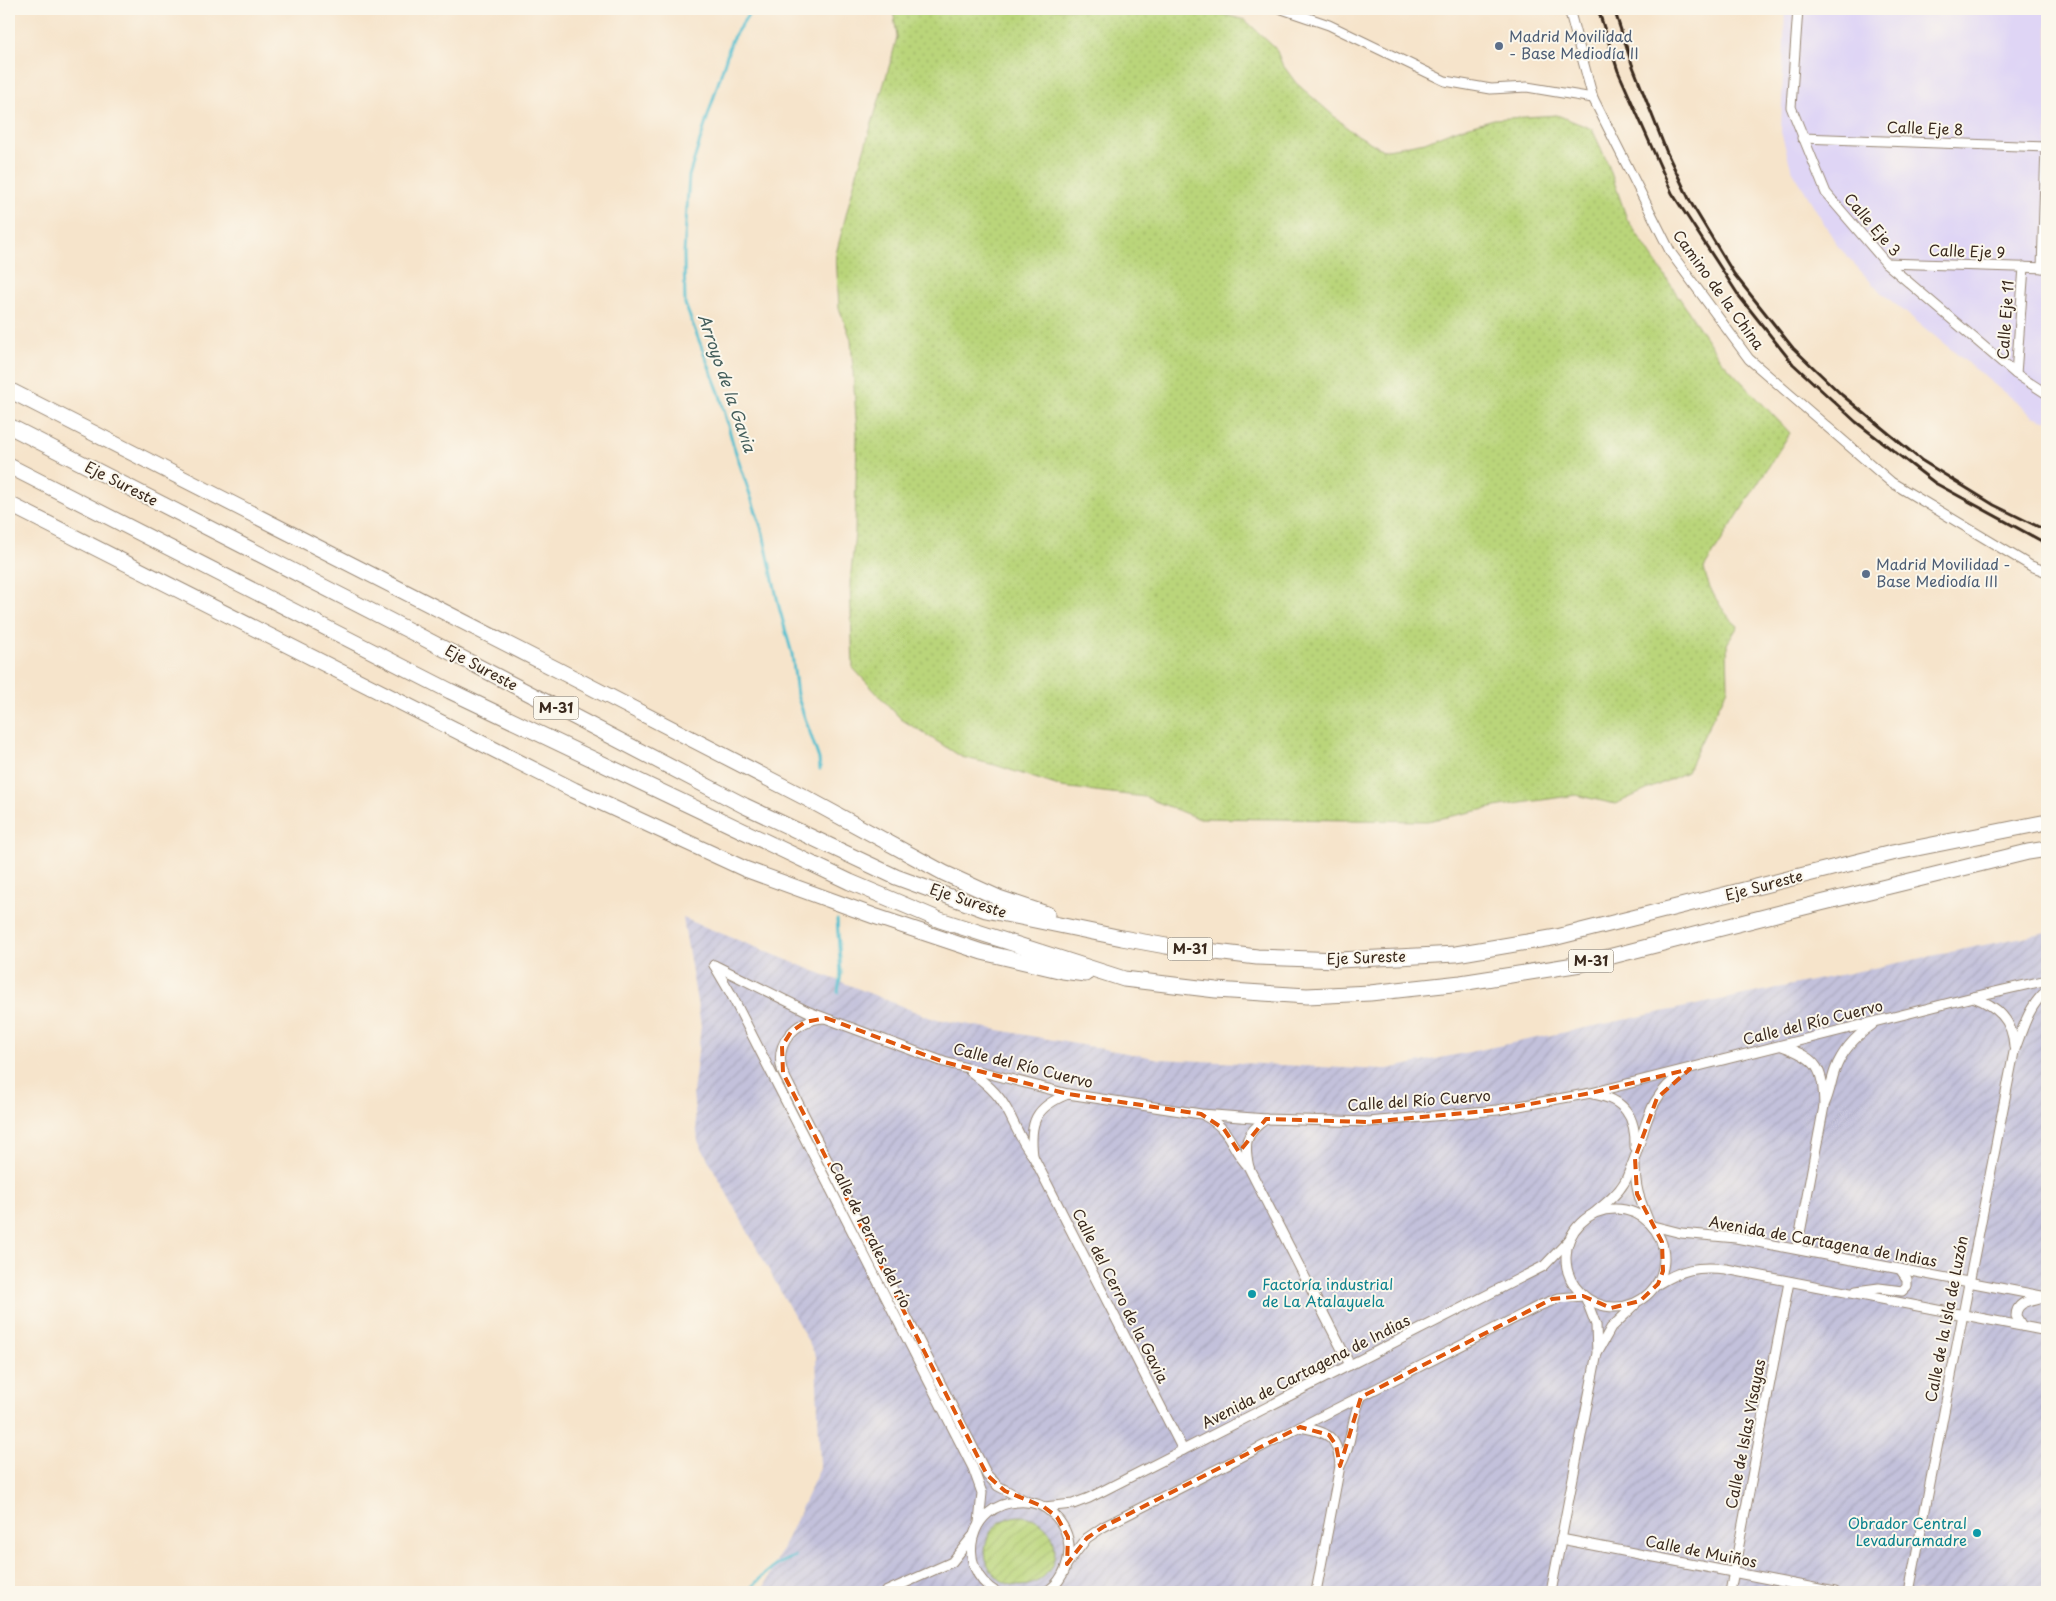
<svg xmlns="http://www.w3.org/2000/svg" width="2056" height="1601" font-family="'Playpen Sans',sans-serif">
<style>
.built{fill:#dfd5f5}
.industrial{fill:url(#industrial-furrows)}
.grass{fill:url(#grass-dots);stroke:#7a804c}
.garden{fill:url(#garden-furrows);stroke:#7a804c}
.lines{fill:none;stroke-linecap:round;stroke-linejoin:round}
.stream{stroke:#54bfcf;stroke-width:3}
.minor-casing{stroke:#988774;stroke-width:11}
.motorway-casing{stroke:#988774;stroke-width:17}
.minor{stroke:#fff;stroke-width:9}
.motorway{stroke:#fff;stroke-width:15}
.rail{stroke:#3b2a1e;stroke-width:3}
.marked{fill:none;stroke:#df570d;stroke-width:4;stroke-dasharray:10 6;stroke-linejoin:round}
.service-dot{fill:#5c6f8a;stroke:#fbf7ec;stroke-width:2}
.culture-dot{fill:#0f9aa8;stroke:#fbf7ec;stroke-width:2}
.labels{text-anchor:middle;stroke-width:4;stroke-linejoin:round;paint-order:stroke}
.shield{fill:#fbf7ec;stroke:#75685c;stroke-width:1}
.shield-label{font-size:14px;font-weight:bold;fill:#3b2a1e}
.service-label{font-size:15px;fill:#4e5e75;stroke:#fbf7ec;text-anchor:start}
.street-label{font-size:15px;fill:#3b2a1e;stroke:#fbf7ec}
.culture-label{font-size:15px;fill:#0d838f;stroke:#fbf7ec;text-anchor:start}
.water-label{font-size:16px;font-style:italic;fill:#445e5c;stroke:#fbf7ec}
</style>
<defs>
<pattern id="industrial-furrows" width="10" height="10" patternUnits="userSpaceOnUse" patternTransform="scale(1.25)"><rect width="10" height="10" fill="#c3c1db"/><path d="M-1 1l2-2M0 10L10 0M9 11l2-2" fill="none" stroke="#a8a6bc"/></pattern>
<pattern id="grass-dots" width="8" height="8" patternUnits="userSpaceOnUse" patternTransform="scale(1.25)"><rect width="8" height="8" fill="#bad57a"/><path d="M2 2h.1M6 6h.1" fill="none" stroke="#a1b769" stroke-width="1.8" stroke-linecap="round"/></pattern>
<pattern id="garden-furrows" width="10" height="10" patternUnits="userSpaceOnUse" patternTransform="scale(1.25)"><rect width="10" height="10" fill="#bad57a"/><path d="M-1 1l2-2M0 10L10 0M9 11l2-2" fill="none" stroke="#a1b769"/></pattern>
</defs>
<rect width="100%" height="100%" fill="#fbf7ec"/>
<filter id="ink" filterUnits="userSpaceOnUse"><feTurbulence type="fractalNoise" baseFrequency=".02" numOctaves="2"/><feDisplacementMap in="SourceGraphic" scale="10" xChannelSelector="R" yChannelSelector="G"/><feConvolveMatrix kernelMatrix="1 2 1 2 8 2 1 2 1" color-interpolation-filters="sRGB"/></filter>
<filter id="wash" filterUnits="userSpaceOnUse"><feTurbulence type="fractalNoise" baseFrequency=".0096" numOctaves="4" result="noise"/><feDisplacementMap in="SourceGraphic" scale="20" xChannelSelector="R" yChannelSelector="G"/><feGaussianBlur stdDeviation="1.12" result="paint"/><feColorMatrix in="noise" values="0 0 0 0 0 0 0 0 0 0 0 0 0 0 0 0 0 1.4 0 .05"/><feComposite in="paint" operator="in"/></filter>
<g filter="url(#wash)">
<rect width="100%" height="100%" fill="#f6e4cb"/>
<polygon class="built" points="1785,9 2047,9 2047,421 2033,416 1878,290 1837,245 1791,168 1781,132"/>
<polygon class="industrial" points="683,918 931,1018 1160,1059 1383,1070 2047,932 2047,1592 762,1592 820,1468 816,1356 698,1141 693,1093 701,1026"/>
<path class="grass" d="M893,9H1203L1245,20L1276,49L1282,64L1296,83L1351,131L1383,150L1425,142L1455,130L1494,119L1557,115L1592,129L1608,164L1627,219L1720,359L1790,433L1704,568C1707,587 1723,614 1738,626L1727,644L1728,688L1705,733L1687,772L1615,804L1576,795L1501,806L1427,821L1197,818L1145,797L1062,787L995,765L962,757L901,719L853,668L850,583L855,533L857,434L851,339L839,308L836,254L855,180L892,57L897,37Z"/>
<circle class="garden" cx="1020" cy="1551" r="35"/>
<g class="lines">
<g class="stream">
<polyline points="752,9 732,39 689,176 684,254 685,304 720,395 733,444 763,533 779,607 792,654 797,695 819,759 820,769"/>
<polyline points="837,920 841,973 838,992"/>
<path d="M747,1592C761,1577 774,1563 795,1557"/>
</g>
</g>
</g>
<g filter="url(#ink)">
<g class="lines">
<g class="minor-casing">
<g id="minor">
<polyline points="1282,9 1329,25 1445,81 1491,89 1527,87 1593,98"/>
<polyline points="1569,9 1593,98 1671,253 1749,359 1891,482 2031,566 2047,572"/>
<polyline points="1798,9 1791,107 1826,193 1886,263 2016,374 2047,394"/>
<polyline points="1802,138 2047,147"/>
<polyline points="1886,263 2047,268"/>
<polyline points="2042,268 2046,147"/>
<polyline points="2016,374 2024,267"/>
<polyline points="714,965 809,1012 906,1048 944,1062 1068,1094 1201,1114 1266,1119 1369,1122 1497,1110 1591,1093 1973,997 2047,980"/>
<polyline points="714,965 731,994 973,1468 982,1493 979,1523"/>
<path d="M1973,997C1997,1006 2013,1020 2014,1047"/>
<path d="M824,1018C795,1020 773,1044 783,1073L987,1475L998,1486L1026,1501"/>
<path d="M1782,1046C1819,1059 1823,1069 1824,1106L1797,1249"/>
<path d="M970,1071C984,1082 997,1092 1006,1108C1015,1124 1021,1142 1033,1156L1183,1450"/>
<path d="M1593,1094C1624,1099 1636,1116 1635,1147"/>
<path d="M1825,1103C1830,1092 1831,1081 1835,1070C1842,1051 1856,1036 1872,1025"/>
<path d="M1205,1116C1234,1132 1229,1147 1249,1167"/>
<path d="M1266,1119C1244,1134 1244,1144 1249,1168L1350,1365"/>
<path d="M1033,1156C1029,1122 1035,1107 1068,1094"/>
<path d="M1635,1163C1635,1188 1639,1198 1649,1222"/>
<circle cx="1615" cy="1258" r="49"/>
<path d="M1594,1213C1605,1204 1617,1195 1624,1183C1628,1177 1629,1171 1632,1165C1648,1125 1645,1099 1684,1072"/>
<polyline points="1653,1226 1681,1233 1736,1238 2047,1297"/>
<path d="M1658,1284C1682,1269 1697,1266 1726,1269L2047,1331"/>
<polyline points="1856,1291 1879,1288 1902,1291 1907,1286 1907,1279 1900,1269"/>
<path d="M2022,1326L2016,1316C2016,1302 2029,1301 2040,1298"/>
<polyline points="1598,1351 1611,1328 1635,1305"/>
<path d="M1300,1427C1328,1432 1338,1436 1340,1466L1316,1592"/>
<path d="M1340,1466C1352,1446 1351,1419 1361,1397"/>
<polyline points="1044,1507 1073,1504 1089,1498 1544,1266 1569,1240"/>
<polyline points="1561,1539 1835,1592"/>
<polyline points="1067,1564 1087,1538 1103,1527 1541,1305 1559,1298 1583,1296"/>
<polyline points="885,1592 952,1562 972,1537"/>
<path d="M996,1592C954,1567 969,1504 1018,1502C1032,1501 1043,1504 1053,1514C1063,1523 1070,1537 1069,1551C1068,1567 1060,1585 1045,1592"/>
<polyline points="1551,1592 1597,1353 1596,1325 1586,1299"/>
<polyline points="1730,1592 1789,1282"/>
<path d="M1909,1592L2014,1052C2023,1028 2028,1007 2047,990"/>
</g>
</g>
<g class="motorway-casing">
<g id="motorway">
<polyline points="9,390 558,670 806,798 944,873 999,898 1047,914"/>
<polyline points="9,426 408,630 745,806 896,877 986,910 1122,938 1166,946 1257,957 1339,960 1456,954 1557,937 1892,853 2047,822"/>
<polyline points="9,466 450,691 850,882 940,920 1124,979 1216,990 1307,996 1370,993 1461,983 1581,964 1788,911 2028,852 2047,849"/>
<polyline points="9,504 574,790 745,869 874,916 982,952 1063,971 1085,974"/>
</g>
</g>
<use href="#minor" class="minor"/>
<use href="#motorway" class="motorway"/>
<g class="rail">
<polyline points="1598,9 1618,71 1672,193 1739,296 1793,364 1856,422 1935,483 2047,544"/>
<polyline points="1614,9 1632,64 1667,153 1691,203 1734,274 1793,348 1842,395 1921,460 1994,505 2047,531"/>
</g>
</g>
</g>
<path class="marked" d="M826,1018L944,1062L1068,1094L1201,1114L1224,1129L1239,1152L1266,1119L1369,1122L1497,1110L1591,1093L1690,1069L1657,1098L1635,1158L1637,1194L1662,1242L1663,1271L1658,1284L1640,1301L1611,1308L1583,1296L1552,1299L1361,1397L1340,1466L1336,1445L1329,1435L1300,1427L1103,1527L1087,1538L1067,1564L1068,1537L1057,1517L1044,1507L1005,1491L987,1475L783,1073L782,1046L791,1032L805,1022Z"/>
<g class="service-dot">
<circle cx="1499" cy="46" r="5"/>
<circle cx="1866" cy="574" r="5"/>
</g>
<g class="culture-dot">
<circle cx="1252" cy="1294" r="5"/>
<circle cx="1977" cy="1533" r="5"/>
</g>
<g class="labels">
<g class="shield">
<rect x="533.5" y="696.5" width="45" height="23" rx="4"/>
<rect x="1167.5" y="937.5" width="45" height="23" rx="4"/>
<rect x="1568.5" y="949.5" width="45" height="23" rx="4"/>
</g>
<g class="shield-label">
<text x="556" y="713">M-31</text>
<text x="1190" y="954">M-31</text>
<text x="1591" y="966">M-31</text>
</g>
<g class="service-label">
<text x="1509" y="42">Madrid Movilidad<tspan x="1509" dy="17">- Base Mediodía II</tspan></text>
<text x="1876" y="570">Madrid Movilidad -<tspan x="1876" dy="17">Base Mediodía III</tspan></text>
</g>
<g class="street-label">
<text transform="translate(1925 129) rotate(2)" y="5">Calle Eje 8</text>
<text transform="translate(1872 225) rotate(49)" y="5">Calle Eje 3</text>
<text transform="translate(1967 252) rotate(2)" y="5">Calle Eje 9</text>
<text transform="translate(1718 290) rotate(54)" y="5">Camino de la China</text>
<text transform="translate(2006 320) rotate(-86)" y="5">Calle Eje 11</text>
<text transform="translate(121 484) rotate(27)" y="5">Eje Sureste</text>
<text transform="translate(481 668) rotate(28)" y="5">Eje Sureste</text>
<text transform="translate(1764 886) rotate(-15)" y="5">Eje Sureste</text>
<text transform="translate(968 901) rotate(18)" y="5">Eje Sureste</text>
<text transform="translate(1366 958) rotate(-2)" y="5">Eje Sureste</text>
<text transform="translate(1813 1023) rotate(-14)" y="5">Calle del Río Cuervo</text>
<text transform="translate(1023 1066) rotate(14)" y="5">Calle del Río Cuervo</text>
<text transform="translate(1419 1101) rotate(-4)" y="5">Calle del Río Cuervo</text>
<text transform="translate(870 1235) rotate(63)" y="5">Calle de Perales del río</text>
<text transform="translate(1823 1242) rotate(10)" y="5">Avenida de Cartagena de Indias</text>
<text transform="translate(1120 1296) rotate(63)" y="5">Calle del Cerro de la Gavia</text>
<text transform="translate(1947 1319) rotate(-79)" y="5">Calle de la Isla de Luzón</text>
<text transform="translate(1306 1372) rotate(-27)" y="5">Avenida de Cartagena de Indias</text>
<text transform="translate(1746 1434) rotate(-79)" y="5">Calle de Islas Visayas</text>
<text transform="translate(1701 1552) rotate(11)" y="5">Calle de Muiños</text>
</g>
<g class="culture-label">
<text x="1262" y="1290">Factoría industrial<tspan x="1262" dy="17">de La Atalayuela</tspan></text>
<text x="1967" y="1529" text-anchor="end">Obrador Central<tspan x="1967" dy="17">Levaduramadre</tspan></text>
</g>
<g class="water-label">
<text transform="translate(727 383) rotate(71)" y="6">Arroyo de la Gavia</text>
</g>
</g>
<rect width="2056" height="1601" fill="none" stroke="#fbf7ec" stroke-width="30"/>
</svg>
